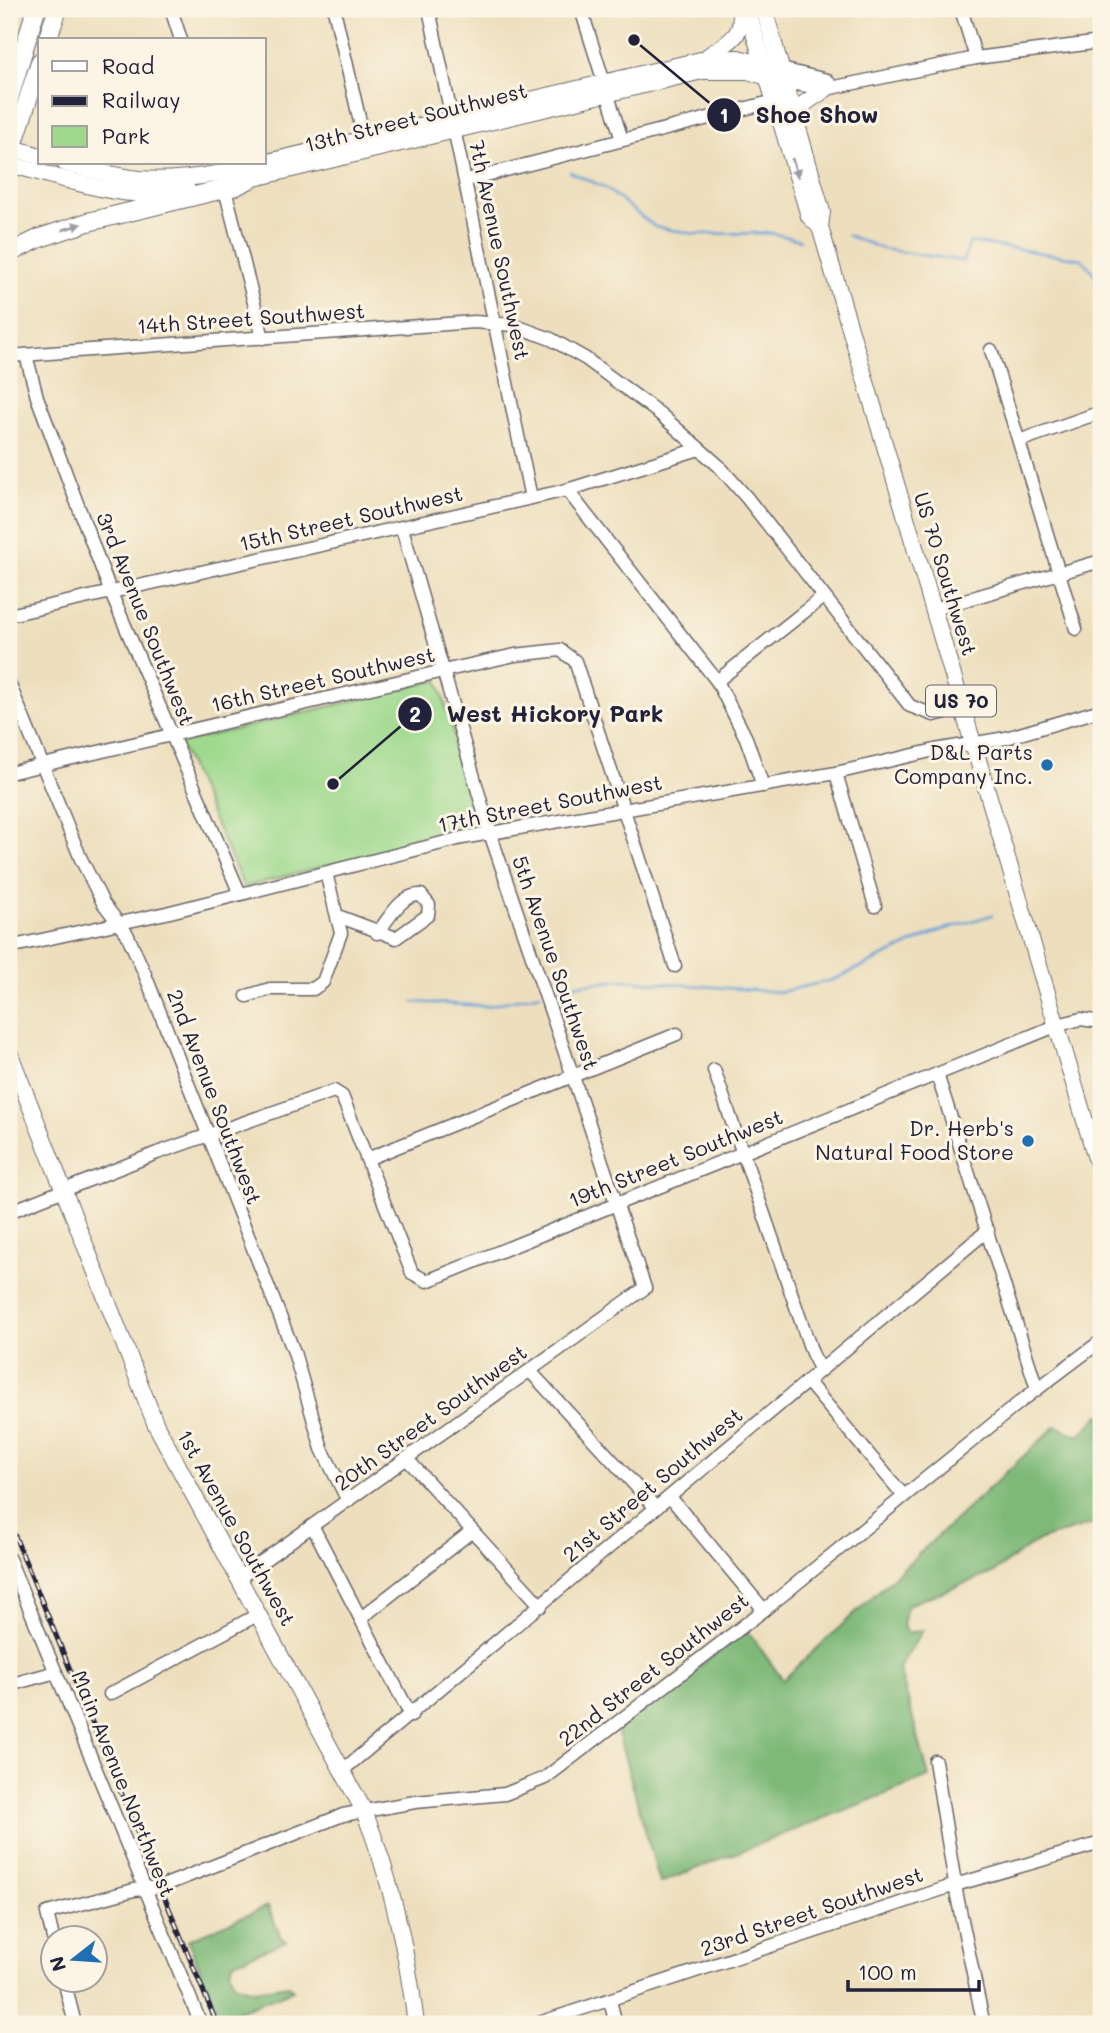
<svg xmlns="http://www.w3.org/2000/svg" width="1110" height="2033" font-family="Mali,sans-serif">
<style>
.green{fill:#9ed98d;stroke:#607e64;stroke-width:2}
.forest{fill:#7eb978;stroke:#506e5a;stroke-width:2}
.lines{fill:none;stroke-linecap:round;stroke-linejoin:round}
.stream{stroke:#66a0d6;stroke-width:2.5}
.minor-casing{stroke:#696468;stroke-width:15}
.major-casing{stroke:#696468;stroke-width:18}
.highway-casing{stroke:#696468;stroke-width:20}
.minor{stroke:#fff;stroke-width:12}
.major{stroke:#fff;stroke-width:16}
.highway{stroke:#fff;stroke-width:18}
.rail-casing{stroke:#22223b;stroke-width:5}
.rail{stroke:#fcf5e5;stroke-width:2.5;stroke-dasharray:8;stroke-linecap:butt}
.oneway{fill:#9c9ca7}
.poi-dot{fill:#1f6fb2;stroke:#fcf5e5;stroke-width:2.5}
.labels{text-anchor:middle;stroke-width:6;stroke-linejoin:round;paint-order:stroke}
.shield{fill:#fcf5e5;stroke:#63616e;stroke-width:2}
.shield-label{font-size:19px;font-weight:bold;fill:#22223b}
.street-label{font-size:21px;fill:#22223b;stroke:#fcf5e5}
.poi-label{font-size:21px;fill:#22223b;stroke:#fcf5e5;text-anchor:end}
.leader{fill:none;stroke:#22223b;stroke-width:2.5}
.callout-dot{fill:#22223b;stroke:#fcf5e5;stroke-width:2.5}
.mark-label{font-size:21px;text-anchor:middle;font-weight:bold;fill:#fff}
.callout-label{font-size:23px;text-anchor:middle;font-weight:bold;fill:#22223b;stroke:#fcf5e5;stroke-width:6;stroke-linejoin:round;paint-order:stroke}
</style>
<rect width="100%" height="100%" fill="#fcf5e5"/>
<filter id="ink" filterUnits="userSpaceOnUse"><feTurbulence type="fractalNoise" baseFrequency=".0143" numOctaves="2"/><feDisplacementMap in="SourceGraphic" scale="14" xChannelSelector="R" yChannelSelector="G"/><feConvolveMatrix kernelMatrix="1 2 1 2 8 2 1 2 1" color-interpolation-filters="sRGB"/></filter>
<filter id="wash" filterUnits="userSpaceOnUse"><feTurbulence type="fractalNoise" baseFrequency=".00686" numOctaves="4" result="noise"/><feDisplacementMap in="SourceGraphic" scale="28" xChannelSelector="R" yChannelSelector="G"/><feGaussianBlur stdDeviation="1.57" result="paint"/><feColorMatrix in="noise" values="0 0 0 0 0 0 0 0 0 0 0 0 0 0 0 0 0 1.4 0 .05"/><feComposite in="paint" operator="in"/></filter>
<g filter="url(#wash)">
<rect width="100%" height="100%" fill="#eddfbd"/>
<polygon class="green" points="438,680 481,826 244,887 179,743"/>
<g class="forest">
<polygon points="1101,1414 1101,1521 1037,1541 992,1573 907,1605 903,1626 907,1633 923,1630 899,1668 929,1777 660,1883 617,1730 747,1630 783,1680 1056,1426 1079,1436"/>
<polygon points="268,1906 281,1938 287,1941 234,1962 230,1970 234,1984 254,1990 289,1985 293,1990 220,2018 188,1940"/>
</g>
<g class="lines">
<g class="stream">
<polyline points="570,172 604,187 655,227 695,234 771,233 800,240"/>
<polyline points="847,235 883,249 963,261 970,242 1082,259 1096,276 1101,294"/>
<polyline points="550,993 573,985 623,980 780,992 833,980 939,931 992,915"/>
<polyline points="413,1002 487,1006 540,994"/>
</g>
</g>
</g>
<g filter="url(#ink)">
<g class="lines">
<g class="minor-casing">
<g id="minor">
<polyline points="171,9 181,40"/>
<polyline points="334,9 366,148"/>
<polyline points="429,9 531,498"/>
<polyline points="581,9 622,140"/>
<polyline points="961,9 976,58"/>
<polyline points="781,69 827,80 832,86"/>
<polyline points="784,82 826,89 976,58 1101,42"/>
<polyline points="467,180 775,101"/>
<polyline points="225,189 263,338"/>
<polyline points="991,350 1076,629"/>
<polyline points="26,355 37,397 111,593 240,894"/>
<polyline points="9,356 474,322 513,325 551,339 586,359 660,414 719,466 747,498 910,706 934,715 963,708"/>
<polyline points="1019,441 1101,412"/>
<polyline points="567,490 717,681 746,738 763,786"/>
<polyline points="934,609 1101,561"/>
<polyline points="9,615 567,490 699,449"/>
<polyline points="717,681 823,597"/>
<polyline points="9,683 81,859 103,903 127,934 144,972 294,1352 322,1449 348,1501"/>
<polyline points="9,773 443,671 515,655 560,650 575,661 675,966"/>
<polyline points="836,773 875,906"/>
<path d="M338,916L396,938L428,915L429,905L421,895C401,893 388,921 377,933"/>
<polyline points="9,947 166,913 462,838 836,773 935,750 1006,738 1101,710"/>
<polyline points="247,996 270,989 313,989 323,982 341,933 326,873"/>
<polyline points="714,1070 812,1353 820,1369"/>
<polyline points="937,1074 1037,1389"/>
<polyline points="367,1159 677,1034"/>
<polyline points="9,1212 157,1153 334,1091 342,1096 412,1273 427,1281 1058,1025 1081,1019 1101,1022"/>
<polyline points="530,1371 656,1508"/>
<polyline points="807,1381 904,1496"/>
<polyline points="407,1459 541,1606"/>
<polyline points="670,1497 764,1610"/>
<polyline points="313,1527 411,1716"/>
<polyline points="9,1559 201,2024"/>
<polyline points="239,1578 645,1288 490,833 402,528"/>
<polyline points="361,1618 472,1531"/>
<polyline points="9,1685 56,1672"/>
<polyline points="110,1694 259,1614"/>
<polyline points="935,1761 957,1896 982,2016"/>
<polyline points="343,1770 988,1230"/>
<polyline points="53,1938 47,1913 134,1890 160,1887 343,1815 415,1802 505,1794 545,1778 764,1610 1020,1402 1101,1341"/>
<polyline points="64,1980 75,2024"/>
<polyline points="610,2001 616,2024"/>
<polyline points="536,2024 955,1885 1101,1843"/>
</g>
</g>
<g class="major-casing">
<g id="major">
<polyline points="747,9 809,216 820,227"/>
<polyline points="764,9 822,212 820,227 1101,1175"/>
<path d="M708,56C728,42 745,37 740,9"/>
<polyline points="796,122 805,103 826,89"/>
<polyline points="9,147 40,156"/>
<path d="M65,163C129,181 155,185 221,173L705,59L738,58L773,67"/>
<path d="M9,164C67,179 127,203 188,191"/>
<polyline points="237,180 250,179 702,71 748,71 784,82"/>
<path d="M9,1052L156,1425L364,1811C392,1881 407,1950 416,2024"/>
</g>
</g>
<g class="highway-casing">
<g id="highway">
<polyline points="47,40 58,9"/>
<polyline points="9,98 36,9"/>
<polyline points="9,158 40,62"/>
<polyline points="9,253 40,238 88,222 236,186 250,179"/>
</g>
</g>
<use href="#minor" class="minor"/>
<use href="#major" class="major"/>
<use href="#highway" class="highway"/>
<g class="rail-casing">
<polyline id="rail" points="9,1522 217,2024"/>
</g>
<use href="#rail" class="rail"/>
</g>
<defs><path id="oneway-solid" d="M-6-.8H1V-3.2L6.5 0L1 3.2V.8H-6Z" transform="scale(1.75)"/></defs>
<g class="oneway">
<use href="#oneway-solid" transform="translate(795 168) rotate(73)"/>
<use href="#oneway-solid" transform="translate(72 227) rotate(-17)"/>
</g>
</g>
<g class="poi-dot">
<circle cx="1047" cy="765" r="7"/>
<circle cx="1028" cy="1141" r="7"/>
</g>
<g class="labels">
<rect class="shield" x="926" y="685.5" width="70" height="31" rx="5"/>
<g class="shield-label">
<text x="961" y="708">US 70</text>
</g>
<g class="street-label">
<text transform="translate(416 118) rotate(-14)" y="7">13th Street Southwest</text>
<text transform="translate(499 250) rotate(78)" y="7">7th Avenue Southwest</text>
<text transform="translate(251 319) rotate(-4)" y="7">14th Street Southwest</text>
<text transform="translate(351 519) rotate(-13)" y="7">15th Street Southwest</text>
<text transform="translate(945 574) rotate(73)" y="7">US 70 Southwest</text>
<text transform="translate(145 619) rotate(68)" y="7">3rd Avenue Southwest</text>
<text transform="translate(323 680) rotate(-13)" y="7">16th Street Southwest</text>
<text transform="translate(550 804) rotate(-11)" y="7">17th Street Southwest</text>
<text transform="translate(555 963) rotate(71)" y="7">5th Avenue Southwest</text>
<text transform="translate(214 1097) rotate(69)" y="7">2nd Avenue Southwest</text>
<text transform="translate(676 1159) rotate(-22)" y="7">19th Street Southwest</text>
<text transform="translate(431 1418) rotate(-36)" y="7">20th Street Southwest</text>
<text transform="translate(653 1485) rotate(-40)" y="7">21st Street Southwest</text>
<text transform="translate(236 1528) rotate(61)" y="7">1st Avenue Southwest</text>
<text transform="translate(654 1670) rotate(-38)" y="7">22nd Street Southwest</text>
<text transform="translate(123 1784) rotate(68)" y="7">Main Avenue Northwest</text>
<text transform="translate(812 1912) rotate(-19)" y="7">23rd Street Southwest</text>
</g>
<g class="poi-label">
<text x="1033" y="760">D&amp;L Parts<tspan x="1033" dy="24">Company Inc.</tspan></text>
<text x="1014" y="1136">Dr. Herb's<tspan x="1014" dy="24">Natural Food Store</tspan></text>
</g>
</g>
<path class="leader" d="M634 40L724 115M333 784L415 714"/>
<g class="callout-dot">
<circle cx="634" cy="40" r="7"/>
<circle cx="333" cy="784" r="7"/>
<circle cx="724" cy="115" r="18"/>
<circle cx="415" cy="714" r="18"/>
</g>
<g class="mark-label">
<text x="724" y="123">1</text>
<text x="415" y="722">2</text>
</g>
<g class="callout-label">
<text x="817" y="123">Shoe Show</text>
<text x="555" y="722">West Hickory Park</text>
</g>
<rect width="1110" height="2033" fill="none" stroke="#fcf5e5" stroke-width="35"/>
<rect x="38" y="38" width="228" height="126" fill="#fcf5e5" stroke="#a5a1a1" stroke-width="2"/>
<rect x="52" y="61" width="35" height="10" fill="#ffffff" stroke="#a5a1a1" stroke-width="2"/>
<text x="102" y="74" font-size="21" fill="#22223b">Road</text>
<rect x="52" y="96" width="35" height="10" fill="#22223b" stroke="#a5a1a1" stroke-width="2"/>
<text x="102" y="108" font-size="21" fill="#22223b">Railway</text>
<rect x="52" y="126" width="35" height="21" fill="#9ed98d" stroke="#a5a1a1" stroke-width="2"/>
<text x="102" y="144" font-size="21" fill="#22223b">Park</text>
<g transform="translate(74 1959) rotate(253)"><circle r="33" fill="#fcf5e5" stroke="#a5a1a1" stroke-width="2"/>
<path d="M0-5L12 26L0 18L-12 26Z" fill="#1f6fb2"/>
<text y="-10" font-size="19" font-weight="bold" text-anchor="middle" fill="#22223b">N</text>
</g>
<path d="M848 1980v10h131v-10" fill="none" stroke="#22223b" stroke-width="3.5"/>
<text x="858" y="1980" font-size="21" fill="#22223b" stroke="#fcf5e5" stroke-width="5" paint-order="stroke">100 m</text>
</svg>
